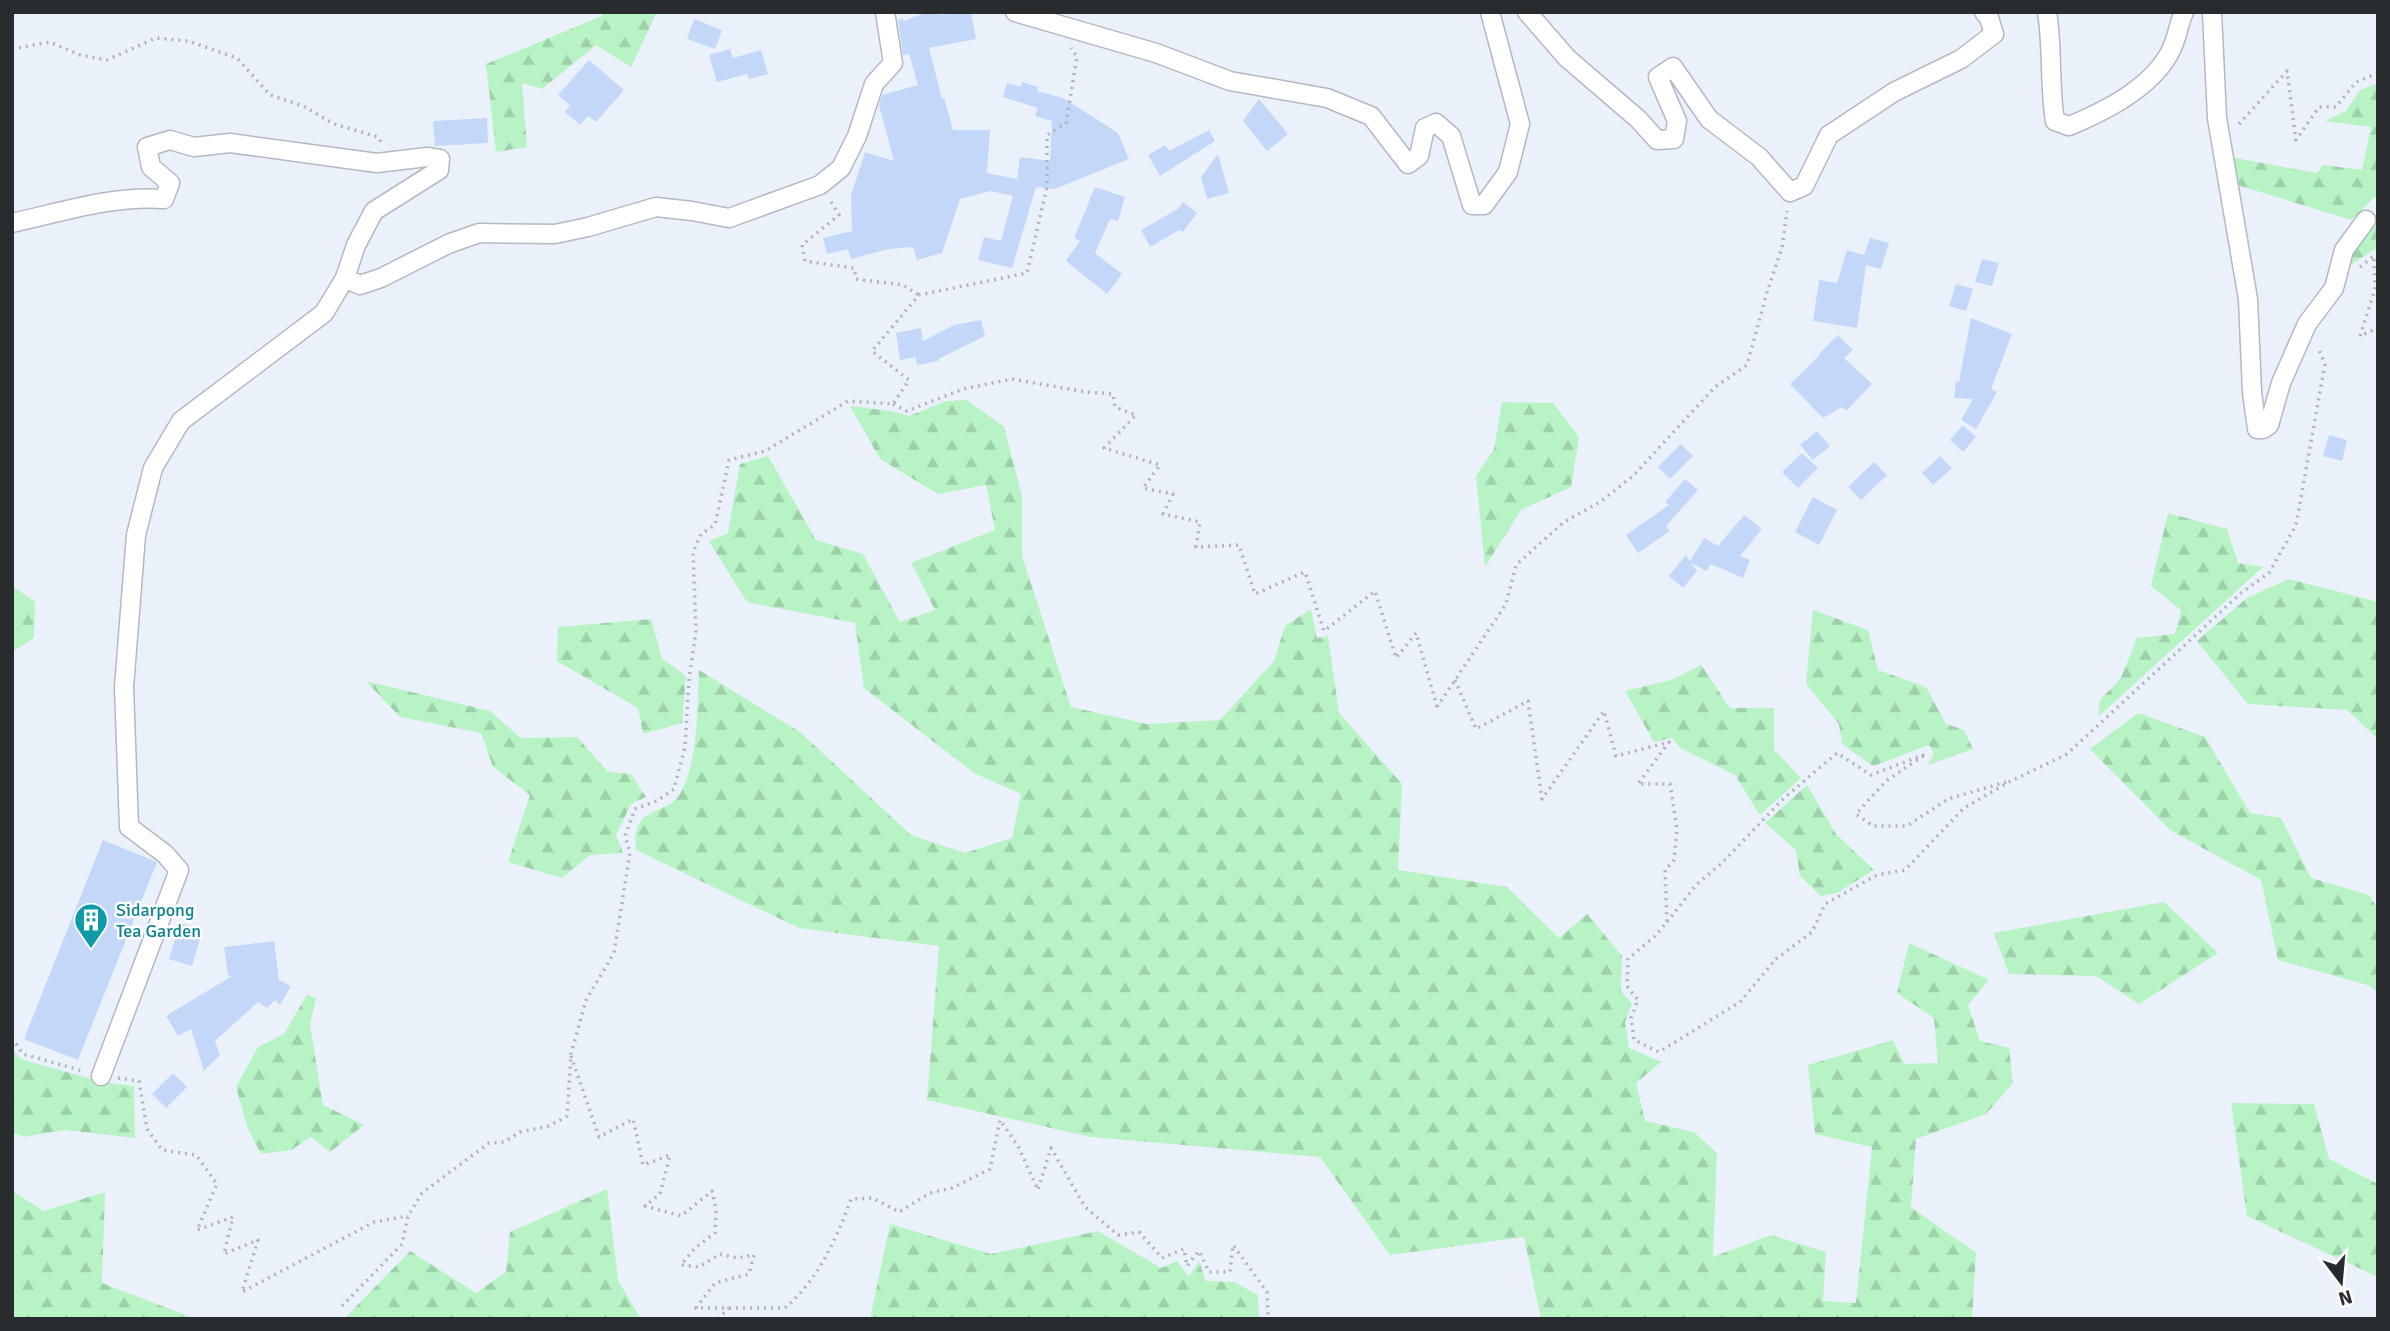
<svg xmlns="http://www.w3.org/2000/svg" width="2390" height="1331" font-family="Signika,sans-serif">
<style>
.forest{fill:url(#forest-firs)}
.building{fill:#c3d8f9}
.lines{fill:none;stroke-linecap:round;stroke-linejoin:round}
.street-casing{stroke:#b3b9c2;stroke-width:21}
.path{stroke:#afb4bb;stroke-width:3.5;stroke-dasharray:2 5;stroke-linecap:butt}
.street{stroke:#fff;stroke-width:18}
.labels{text-anchor:middle;stroke-width:5;stroke-linejoin:round;paint-order:stroke}
.culture-label{font-size:18px;fill:#0d838f;stroke:#fdfdfd;text-anchor:start}
</style>
<defs>
<pattern id="forest-firs" width="22" height="20" patternUnits="userSpaceOnUse" patternTransform="scale(1.75)"><rect width="22" height="20" fill="#b8f3c5"/><path d="M5 1l3.5 6h-7zM16 11l3.5 6h-7z" fill="#9ed0aa"/></pattern>
</defs>
<rect width="100%" height="100%" fill="#ebf1fa"/>
<g class="forest">
<polygon points="601,12 657,12 631,67 596,45 542,89 522,83 527,147 496,152 486,64 602,16"/>
<polygon points="2378,83 2378,194 2351,220 2234,184 2230,157 2317,173 2323,165 2362,170 2371,127 2325,121 2346,111 2360,90"/>
<polygon points="2378,219 2378,247 2346,268 2355,246"/>
<path d="M967,400L1004,427L1022,496V556L1071,707L1147,724L1220,720L1274,661L1285,626L1311,609L1317,638L1328,636L1339,713L1402,784L1398,870L1507,887L1559,938L1587,914L1622,956L1621,991L1632,1004L1625,1022L1629,1048L1661,1062L1636,1083L1645,1121L1694,1132L1717,1153L1713,1257L1771,1235L1826,1252L1823,1301L1856,1303L1872,1147L1815,1134L1808,1065L1893,1040L1904,1064L1938,1063L1934,1018L1897,993L1909,943L1989,980L1968,1005L1980,1041L2009,1048L2013,1083L1986,1114L1916,1139L1911,1207L1976,1253L1972,1319H1541L1524,1237L1390,1255L1320,1157L1091,1137L927,1100L939,946L799,928L636,850C631,802 668,818 681,792C699,758 697,708 699,670L800,732L911,835L965,853L1012,838L1021,794L974,773L864,688L855,623L747,602L709,541L728,533L740,464L768,456L816,540L863,554L900,622L935,610L911,563L995,530L986,485L938,494L880,459L850,406L891,411L909,416L946,401Z"/>
<polygon points="1502,402 1553,403 1579,437 1571,487 1521,510 1485,567 1476,476 1494,449"/>
<polygon points="2168,513 2227,529 2238,563 2263,567 2098,717 2100,700 2121,678 2137,638 2175,634 2181,610 2151,586"/>
<polygon points="2289,579 2378,602 2378,739 2347,710 2248,704 2197,641 2247,598"/>
<polygon points="14,587 35,602 34,638 12,652 12,588"/>
<polygon points="1813,610 1868,630 1878,670 1926,687 1946,724 1964,730 1973,749 1928,765 1934,753 1929,745 1873,766 1842,744 1839,724 1806,684"/>
<polygon points="651,619 662,658 686,676 682,723 643,734 638,708 557,661 558,627"/>
<polygon points="1701,665 1730,708 1774,708 1774,750 1801,778 1760,815 1735,775 1680,748 1672,738 1654,742 1625,691 1671,680"/>
<polygon points="366,681 490,711 521,738 577,737 608,772 631,774 646,797 631,804 616,835 623,853 590,855 562,878 508,862 530,795 493,767 481,733 400,717"/>
<polygon points="2138,713 2205,737 2250,813 2281,818 2311,878 2369,895 2378,909 2378,993 2371,986 2278,960 2261,880 2170,830 2090,749"/>
<polygon points="1807,785 1836,834 1874,870 1837,893 1821,896 1800,876 1796,850 1765,823"/>
<polygon points="2164,902 2218,953 2139,1004 2096,976 2009,974 1994,933"/>
<polygon points="307,995 316,998 310,1025 323,1105 364,1125 330,1152 311,1137 291,1150 261,1154 248,1129 236,1087 258,1047 284,1034"/>
<polygon points="12,1049 21,1059 102,1082 134,1086 135,1138 65,1130 24,1137 12,1132"/>
<polygon points="2231,1103 2314,1104 2329,1159 2378,1184 2378,1277 2247,1216"/>
<polygon points="607,1189 618,1280 641,1319 344,1319 410,1251 476,1293 506,1272 510,1232"/>
<polygon points="12,1191 44,1211 105,1192 102,1283 196,1319 12,1319"/>
<polygon points="890,1224 991,1254 1098,1231 1161,1268 1177,1261 1189,1277 1199,1261 1206,1281 1234,1282 1258,1295 1259,1319 870,1319"/>
</g>
<g class="building">
<polygon points="927,12 938,12 939,15 971,12 976,39 929,48 942,99 944,98 953,130 990,130 987,173 1017,179 1020,157 1050,161 1052,121 1035,116 1038,108 1003,97 1007,83 1021,87 1022,82 1038,87 1037,91 1063,98 1118,133 1129,159 1055,189 1036,187 1012,268 978,260 984,237 1001,241 1013,196 991,191 960,199 942,253 917,260 913,247 889,249 851,259 848,249 827,254 823,238 852,231 851,195 865,152 894,161 879,105 882,95 918,85 909,54 903,55 898,20 903,18 904,21"/>
<polygon points="694,19 722,30 715,49 687,39"/>
<polygon points="730,49 733,58 761,50 768,74 749,79 747,74 717,82 709,55"/>
<polygon points="589,60 624,90 596,122 588,116 580,125 565,112 570,105 558,95"/>
<polygon points="1259,99 1288,134 1267,151 1243,121"/>
<polygon points="487,118 488,143 435,146 433,121"/>
<polygon points="1209,130 1215,141 1160,176 1148,155 1165,145 1169,151"/>
<polygon points="1218,154 1229,193 1207,199 1201,177"/>
<polygon points="1095,187 1125,197 1118,221 1110,219 1095,253 1122,274 1107,294 1066,261 1080,241 1074,238"/>
<polygon points="1183,202 1197,213 1183,232 1179,230 1150,247 1141,230 1178,209"/>
<polygon points="1870,238 1889,243 1881,269 1866,265 1857,328 1813,321 1819,280 1837,283 1847,250 1864,255"/>
<polygon points="1982,259 1999,263 1992,286 1975,282"/>
<polygon points="1956,284 1973,289 1966,311 1949,306"/>
<polygon points="1971,318 2012,334 1991,389 1997,392 1976,429 1961,420 1973,399 1954,398 1956,381 1959,382"/>
<polygon points="981,320 985,336 938,359 939,361 917,365 916,357 900,360 896,333 921,328 923,341 954,325"/>
<polygon points="1838,335 1853,350 1844,358 1872,384 1846,411 1842,407 1823,418 1790,384 1820,355 1819,354"/>
<polygon points="1963,425 1976,437 1963,452 1950,440"/>
<polygon points="1817,431 1830,446 1813,460 1800,445"/>
<polygon points="2329,435 2347,440 2342,461 2323,456"/>
<polygon points="1681,444 1693,456 1670,479 1658,467"/>
<polygon points="1802,453 1818,468 1798,488 1782,472"/>
<polygon points="1940,456 1952,468 1933,485 1922,473"/>
<polygon points="1874,462 1887,475 1861,500 1848,487"/>
<polygon points="1685,479 1698,490 1666,526 1670,531 1638,553 1626,535 1669,505 1665,502"/>
<polygon points="1813,497 1837,510 1819,545 1795,532"/>
<polygon points="1744,515 1762,529 1740,556 1750,560 1743,578 1711,564 1706,571 1690,562 1697,571 1683,588 1669,576 1686,555 1690,561 1704,538 1718,546"/>
<polygon points="103,840 157,862 78,1060 24,1039"/>
<polygon points="180,923 203,929 192,966 169,959"/>
<polygon points="274,941 279,980 291,986 280,1005 275,1000 267,1008 258,1002 215,1041 220,1055 204,1071 191,1029 178,1036 166,1016 232,976 228,975 224,947"/>
<polygon points="173,1073 187,1087 166,1108 152,1094"/>
</g>
<g class="lines">
<g class="street-casing">
<g id="street">
<polyline points="1015,12 1156,53 1230,81 1327,98 1371,116 1408,164 1419,156 1425,128 1436,123 1451,136 1472,205 1484,205 1508,172 1520,124 1490,12"/>
<polyline points="1527,12 1567,58 1638,119 1657,140 1674,139 1677,121 1658,77 1673,67 1709,119 1759,157 1790,192 1804,186 1829,135 1894,92 1961,59 1994,34 1989,18 1984,12"/>
<path d="M2047,12C2053,48 2049,85 2055,121L2069,126C2106,111 2159,84 2174,43C2178,33 2179,23 2184,12"/>
<polyline points="2212,12 2217,118 2248,299 2252,392 2257,429 2263,429 2269,425 2281,383 2307,324 2334,288 2344,250 2366,220"/>
<path d="M12,223C62,212 113,195 164,199L170,183L151,167L147,147L170,140L194,147L230,143L377,163L427,157L440,159L439,170L374,211L356,245L345,278L360,285L381,278L448,244L479,233L555,234L588,227L656,207L692,211L729,218L820,185L841,168L857,136L874,84L893,63L885,12"/>
<polyline points="101,1076 179,870 165,854 129,827 124,687 136,535 153,468 181,421 324,313 345,278"/>
</g>
</g>
<g class="path">
<polyline points="12,49 50,42 80,55 107,60 156,38 188,41 237,58 270,95 303,106 334,124 378,137 382,144"/>
<polyline points="2239,124 2287,71 2296,140 2319,107 2336,107 2356,82 2378,73"/>
<polyline points="831,202 839,215 802,245 805,261 854,268 856,279 903,285 919,295"/>
<polyline points="2360,267 2374,256 2375,289 2360,336 2378,328"/>
<polyline points="893,404 907,411 963,389 1012,379 1086,392 1113,394 1115,407 1136,415 1104,448 1160,465 1143,488 1173,494 1163,514 1200,522 1196,547 1239,545 1255,594 1305,572 1324,631 1375,591 1396,658 1416,633 1437,707"/>
<polyline points="1455,680 1476,729 1528,701 1542,799 1604,711 1616,756 1669,742 1638,784 1670,784 1677,829 1674,860 1665,870 1667,922 1655,936 1628,959 1627,986 1638,1000 1631,1018 1634,1040 1659,1052 1740,1002 1776,959 1812,932 1825,904 1877,875 1905,870 1964,808 2011,781 2067,754 2241,593 2269,573 2296,525 2325,364 2318,348"/>
<polyline points="1437,707 1506,604 1516,565 1564,522 1600,502 1633,476 1715,387 1747,365 1768,289 1782,248 1787,211"/>
<polyline points="1667,922 1696,885 1721,864 1783,799 1837,753 1871,775 1926,754 1886,781 1856,814 1873,826 1907,826 1948,799 2006,782"/>
<polyline points="12,1038 23,1054 83,1071"/>
<path d="M571,1056L599,1137L633,1119L643,1165L670,1155L660,1194L645,1206L681,1216L712,1191L716,1209L715,1233L695,1248L681,1265L699,1267L720,1254L737,1258L754,1255L749,1274L715,1283L696,1308H785C818,1280 836,1240 851,1199L873,1198L899,1212L930,1193L952,1188L990,1169L1000,1120L1018,1146L1038,1190L1051,1148L1085,1207L1118,1235L1139,1232L1162,1258L1184,1249L1187,1266L1199,1251L1209,1272H1230L1233,1245L1267,1292L1268,1319"/>
<polyline points="118,1078 139,1081 147,1129 162,1150 196,1155 217,1184 197,1230 233,1217 224,1254 258,1240 242,1292 374,1222 408,1216"/>
<polyline points="342,1306 402,1244 408,1216 422,1193 489,1143 504,1142 520,1132 549,1126 567,1116 571,1054 586,1000 614,953 630,852 625,836 635,809 657,801 674,789 685,747 689,679 696,631 693,552 701,534 715,525 729,460 765,451 848,401 893,404 909,380 872,351 919,295 1027,273 1047,187 1047,135 1066,123 1077,57 1071,48"/>
<polyline points="718,1319 729,1308"/>
</g>
<use href="#street" class="street"/>
</g>
<defs>
<g id="building-pin" transform="scale(1.75)"><path d="M0 17L-7.5 6A9.5 9.5 0 1 1 7.5 6Z" fill="#0f9aa8" stroke="#fdfdfd"/><path d="M-4-6H4V6H1V3H-1V6H-4ZM-2.5-4.3h1.7v1.8h-1.7ZM.8-4.3h1.7v1.8H.8ZM-2.5-1h1.7V.8h-1.7ZM.8-1h1.7V.8H.8Z" fill="#fff"/></g>
</defs>
<g fill-rule="evenodd">
<use href="#building-pin" x="91" y="920"/>
</g>
<g class="labels">
<g class="culture-label">
<text x="116" y="916">Sidarpong<tspan x="116" dy="21">Tea Garden</tspan></text>
</g>
</g>
<rect width="2390" height="1331" fill="none" stroke="#292c2f" stroke-width="28"/>
<g transform="translate(2341 1282) rotate(164)" stroke="#fdfdfd" stroke-width="5" paint-order="stroke">
<path d="M0-5L12 26L0 18L-12 26Z" fill="#292c2f"/>
<text y="-10" font-size="19" font-weight="bold" text-anchor="middle" fill="#292c2f">N</text>
</g>
</svg>
